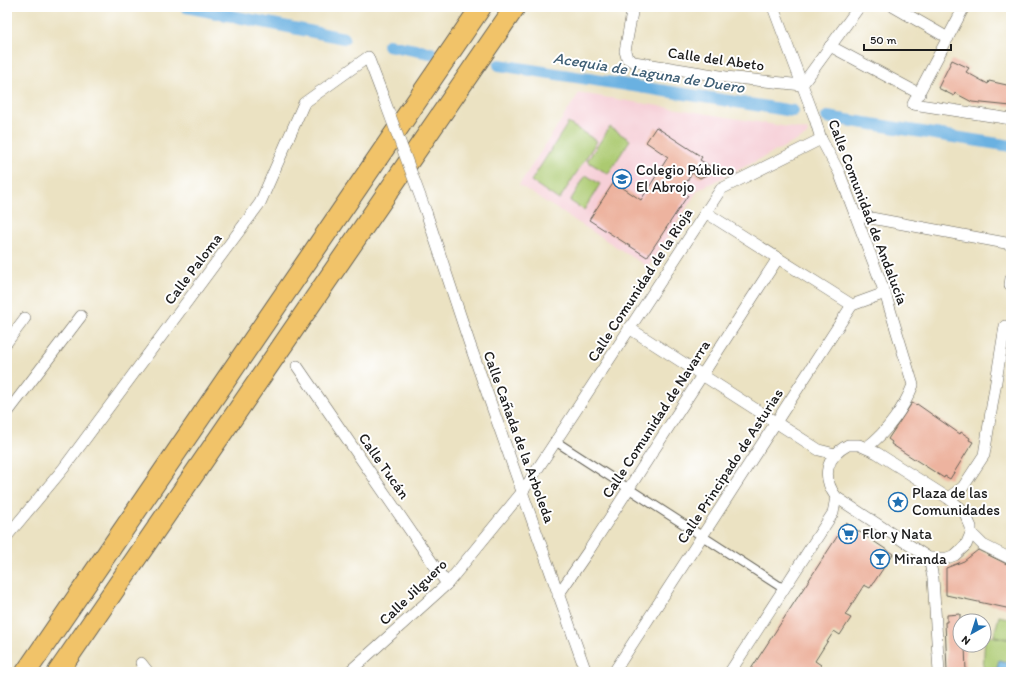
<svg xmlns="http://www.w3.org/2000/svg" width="1018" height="679" font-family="Itim,sans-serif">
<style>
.built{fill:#f6cfd7}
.green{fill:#acca71;stroke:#647346}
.water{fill:#6ab1e1;stroke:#43667e}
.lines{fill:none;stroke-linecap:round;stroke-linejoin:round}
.canal{stroke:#6ab1e1;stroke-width:12}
.building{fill:#edb39f}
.pedestrian-casing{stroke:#646156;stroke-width:10}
.minor-casing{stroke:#646156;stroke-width:12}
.motorway-casing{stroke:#646156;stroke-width:22}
.pedestrian{stroke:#fff;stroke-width:8}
.minor{stroke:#fff;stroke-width:11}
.motorway{stroke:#f1c369;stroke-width:20}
.minor-bridge-casing{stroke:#646156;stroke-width:12;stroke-linecap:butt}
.minor-bridge{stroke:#fff;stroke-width:11}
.labels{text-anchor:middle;stroke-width:4;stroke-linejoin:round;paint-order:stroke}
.street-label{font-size:15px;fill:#1c1c1c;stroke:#fff}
.poi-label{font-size:15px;fill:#1c1c1c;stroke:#fff;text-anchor:start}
.water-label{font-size:16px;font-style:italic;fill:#3f5f75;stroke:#fff}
</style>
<rect width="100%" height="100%" fill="#fff"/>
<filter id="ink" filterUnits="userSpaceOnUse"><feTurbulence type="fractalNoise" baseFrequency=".025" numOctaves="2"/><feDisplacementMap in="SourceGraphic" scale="8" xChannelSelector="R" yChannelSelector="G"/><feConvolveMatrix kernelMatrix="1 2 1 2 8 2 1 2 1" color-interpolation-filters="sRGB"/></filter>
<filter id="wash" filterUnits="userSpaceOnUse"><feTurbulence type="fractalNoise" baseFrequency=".012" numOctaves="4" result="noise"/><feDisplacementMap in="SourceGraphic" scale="16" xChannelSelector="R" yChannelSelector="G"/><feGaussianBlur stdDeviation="0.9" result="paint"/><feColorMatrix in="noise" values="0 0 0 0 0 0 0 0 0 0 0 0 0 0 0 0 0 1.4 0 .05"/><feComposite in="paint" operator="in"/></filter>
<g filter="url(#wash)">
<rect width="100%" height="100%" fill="#ebe2c2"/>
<polygon class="built" points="579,93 807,130 808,133 806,136 698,190 648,267 519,185"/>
<g class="green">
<polygon points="568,123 597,141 559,200 531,181"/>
<polygon points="610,127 630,140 608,174 587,161"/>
<polygon points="586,175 600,184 584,210 570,201"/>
<polygon points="999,616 1011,619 1011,639 994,636"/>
<polygon points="985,635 1011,640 1011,672 983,672"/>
</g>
<polygon class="water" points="999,660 1011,663 1011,672 996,672"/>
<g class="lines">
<g class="canal">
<polyline points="186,7 344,38"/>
<polyline points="388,45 431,53"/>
<polyline points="499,65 793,111"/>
<polyline points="827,117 1011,146"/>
</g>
</g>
<g id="blocks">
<g class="building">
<polygon points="952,60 969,68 966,72 988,84 989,81 1011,86 1011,106 972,102 955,93 954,96 938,88"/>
<polygon points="656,127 702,157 700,160 716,170 700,178 692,173 681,191 688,195 647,257 589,220 614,182 641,200 668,157 646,142"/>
<polygon points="912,403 916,405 917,404 960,434 961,432 970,438 969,440 973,442 950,479 945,476 944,478 891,444 892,442 888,439"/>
<polygon points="846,523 893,554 870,588 864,585 845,615 851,618 840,635 834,631 815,661 821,665 816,672 749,672"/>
<polygon points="978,550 1011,566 1011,609 946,595 946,568 964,561"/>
<polygon points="960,614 960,645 965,645 966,672 947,672 945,622 947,622 947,615"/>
</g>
</g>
</g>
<g filter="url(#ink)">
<use href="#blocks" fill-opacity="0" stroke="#646156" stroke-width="1"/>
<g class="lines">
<g class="pedestrian-casing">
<polyline id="pedestrian" points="555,441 784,589"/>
</g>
<g class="minor-casing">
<g id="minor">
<polyline points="633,7 625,51 627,58 634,62 726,77 802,85"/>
<path d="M773,7L815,119L821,139L839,172L885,293L913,385C904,408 887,432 867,447"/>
<polyline points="894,7 948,38"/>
<polyline points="964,7 913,104 1011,119"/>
<polyline points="830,46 920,94"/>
<polyline points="802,85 859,7"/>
<polyline points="426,212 469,342 586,672"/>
<polyline points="705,212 852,305"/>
<polyline points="855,215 1011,244"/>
<polyline points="1010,285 1011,278"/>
<polyline points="629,328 819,450 835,454"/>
<polyline points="7,342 25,318"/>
<polyline points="297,366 447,584"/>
<polyline points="7,413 81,316"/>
<path d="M848,445H859L877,453L948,498L964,511L971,527V533L966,545L955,555L947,558H929L836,497C821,476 826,457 848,445Z"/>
<polyline points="948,498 963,487 984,455 1005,326"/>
<polyline points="971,533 983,545 1011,559"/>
<polyline points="7,536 63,469 260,203 304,103 368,57 384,99"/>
<polyline points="929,558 933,578 939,672"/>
<polyline points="558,595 589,550 778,258"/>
<polyline points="141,663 148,672"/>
<polyline points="349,672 447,584 523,491 721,189 821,139"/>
<polyline points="614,672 852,305 885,293"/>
<polyline points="730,672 833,513 836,497"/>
</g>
</g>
<g class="motorway-casing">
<g id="motorway">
<polyline points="26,672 481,7"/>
<polyline points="58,672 515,7"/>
</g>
</g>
<use href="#pedestrian" class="pedestrian"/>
<use href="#minor" class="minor"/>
<use href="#motorway" class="motorway"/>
<g class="minor-bridge-casing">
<polyline id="minor-bridge" points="384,99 426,212"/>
</g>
<use href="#minor-bridge" class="minor-bridge"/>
</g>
</g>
<defs>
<g id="school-ring" transform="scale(1)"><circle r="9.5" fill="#fff" stroke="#1f6fb2" stroke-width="1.5"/><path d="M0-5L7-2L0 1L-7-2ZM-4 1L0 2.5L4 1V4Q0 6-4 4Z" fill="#1f6fb2"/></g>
<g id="sight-ring" transform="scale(1)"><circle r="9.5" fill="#fff" stroke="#1f6fb2" stroke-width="1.5"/><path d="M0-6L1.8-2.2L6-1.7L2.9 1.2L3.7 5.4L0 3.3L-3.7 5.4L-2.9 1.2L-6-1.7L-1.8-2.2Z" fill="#1f6fb2"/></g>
<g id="supermarket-ring" transform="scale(1)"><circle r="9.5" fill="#fff" stroke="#1f6fb2" stroke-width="1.5"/><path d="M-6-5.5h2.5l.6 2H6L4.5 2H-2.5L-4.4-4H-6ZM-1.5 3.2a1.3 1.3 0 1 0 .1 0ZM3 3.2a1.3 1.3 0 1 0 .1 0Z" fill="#1f6fb2"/></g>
<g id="bar-ring" transform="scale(1)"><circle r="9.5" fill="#fff" stroke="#1f6fb2" stroke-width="1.5"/><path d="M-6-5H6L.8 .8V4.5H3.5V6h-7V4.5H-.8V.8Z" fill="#1f6fb2"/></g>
</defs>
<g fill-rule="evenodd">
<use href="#school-ring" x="622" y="179"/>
<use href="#sight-ring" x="898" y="502"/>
<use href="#supermarket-ring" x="848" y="534"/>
<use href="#bar-ring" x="880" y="559"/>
</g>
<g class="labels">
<g class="street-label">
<text transform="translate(716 59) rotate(8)" y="5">Calle del Abeto</text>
<text transform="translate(868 212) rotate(69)" y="5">Calle Comunidad de Andalucía</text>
<text transform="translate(193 269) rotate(-53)" y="5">Calle Paloma</text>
<text transform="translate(640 285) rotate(-57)" y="5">Calle Comunidad de la Rioja</text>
<text transform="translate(656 419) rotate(-57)" y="5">Calle Comunidad de Navarra</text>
<text transform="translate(519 437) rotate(70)" y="5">Calle Cañada de la Arboleda</text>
<text transform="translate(384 466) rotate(55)" y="5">Calle Tucán</text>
<text transform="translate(730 466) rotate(-57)" y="5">Calle Principado de Asturias</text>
<text transform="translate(413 592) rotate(-44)" y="5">Calle Jilguero</text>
</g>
<g class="poi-label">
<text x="636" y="175">Colegio Público<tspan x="636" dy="17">El Abrojo</tspan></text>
<text x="912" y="498">Plaza de las<tspan x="912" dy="17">Comunidades</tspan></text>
<text x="862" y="539">Flor y Nata</text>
<text x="894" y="564">Miranda</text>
</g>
<g class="water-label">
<text transform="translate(649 72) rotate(9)" y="6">Acequia de Laguna de Duero</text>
</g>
</g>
<rect width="1018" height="679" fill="none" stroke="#fff" stroke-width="24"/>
<g transform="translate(972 633) rotate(219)"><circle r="19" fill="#ffffff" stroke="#a4a4a4"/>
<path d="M0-3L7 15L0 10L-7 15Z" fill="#1f6fb2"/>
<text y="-6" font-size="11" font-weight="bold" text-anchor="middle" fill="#1c1c1c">N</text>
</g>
<path d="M864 44v6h87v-6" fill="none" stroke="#1c1c1c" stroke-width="2"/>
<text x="870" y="44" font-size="12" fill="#1c1c1c" stroke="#ffffff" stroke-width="3" paint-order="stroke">50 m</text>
</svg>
